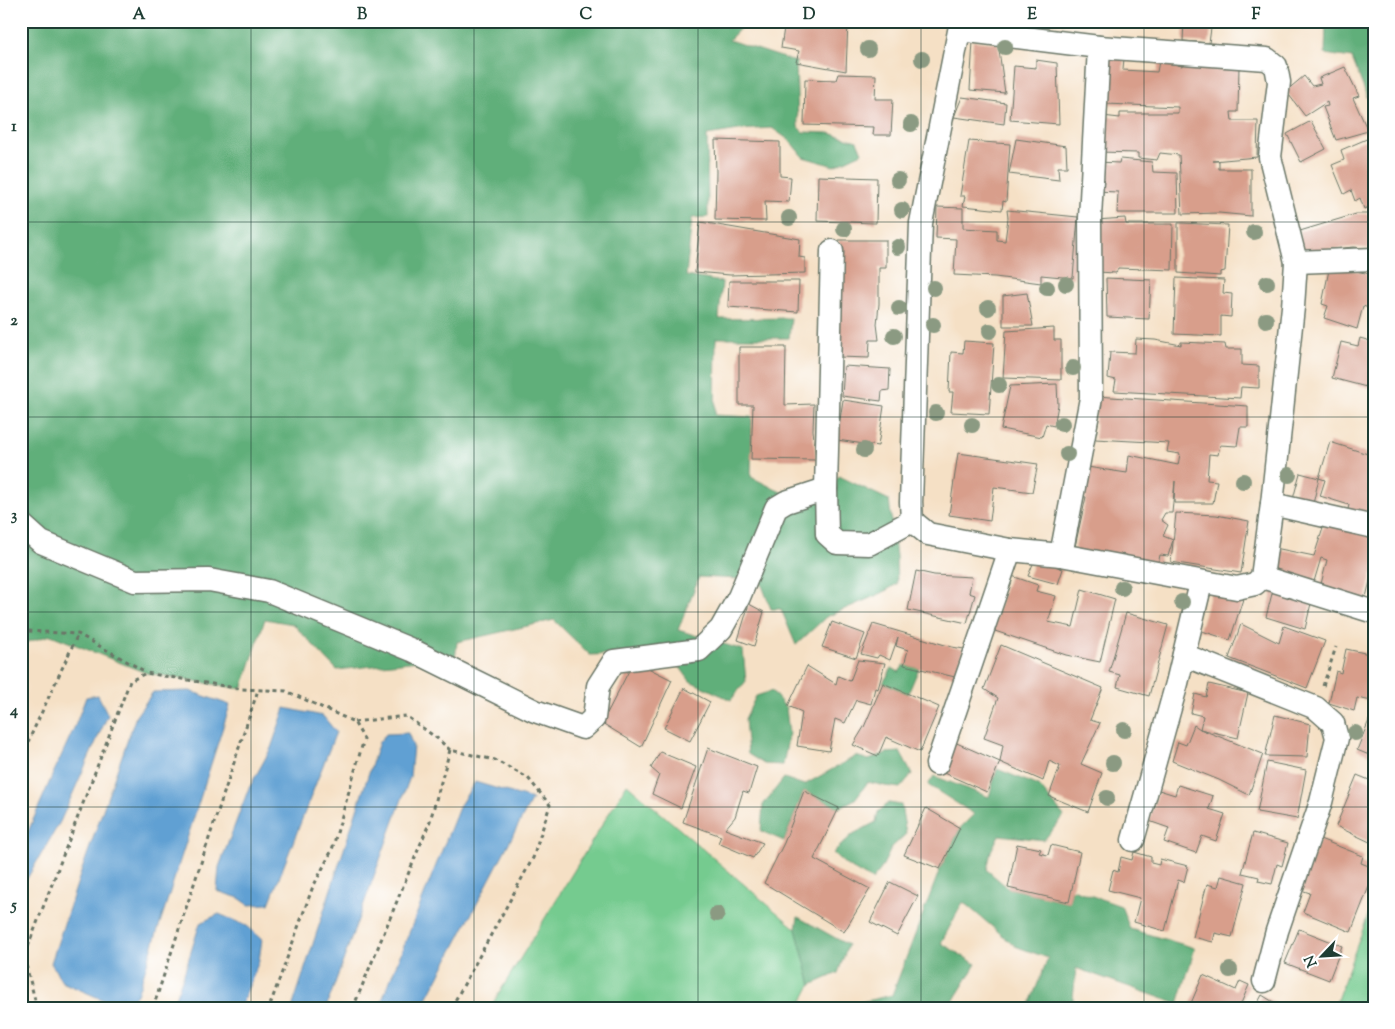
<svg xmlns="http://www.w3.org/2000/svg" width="1395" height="1029" font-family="'Sorts Mill Goudy',serif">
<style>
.green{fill:#75cb8f;stroke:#4a8462}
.forest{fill:#60af7a;stroke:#407657}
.water{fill:#60a0d3;stroke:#406e84}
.building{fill:#d89e8b}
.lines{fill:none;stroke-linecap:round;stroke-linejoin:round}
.street-casing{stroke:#6a7667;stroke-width:25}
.path{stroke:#6a7667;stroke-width:3;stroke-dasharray:4 4;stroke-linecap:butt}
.street{stroke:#fff;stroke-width:22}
.tree{fill:#8b9a82}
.grid{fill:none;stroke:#1f3d34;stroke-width:1;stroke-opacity:0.55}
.neatline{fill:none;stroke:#1f3d34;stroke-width:2}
.grid-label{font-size:16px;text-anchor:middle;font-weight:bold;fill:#1f3d34}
</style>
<rect width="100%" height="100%" fill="#fff"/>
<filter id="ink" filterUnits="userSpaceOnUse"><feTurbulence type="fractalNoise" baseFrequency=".02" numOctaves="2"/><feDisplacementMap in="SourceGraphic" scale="10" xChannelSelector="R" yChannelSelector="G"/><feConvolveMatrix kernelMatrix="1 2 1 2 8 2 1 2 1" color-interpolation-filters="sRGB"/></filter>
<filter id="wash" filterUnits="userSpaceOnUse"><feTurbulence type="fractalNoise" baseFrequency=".0096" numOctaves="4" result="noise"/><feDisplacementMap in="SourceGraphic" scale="20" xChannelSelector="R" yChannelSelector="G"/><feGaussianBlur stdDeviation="1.12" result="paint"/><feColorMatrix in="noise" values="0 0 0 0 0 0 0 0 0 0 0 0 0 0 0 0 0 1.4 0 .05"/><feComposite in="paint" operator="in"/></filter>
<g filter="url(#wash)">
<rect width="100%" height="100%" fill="#f5e0c5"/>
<g class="green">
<polygon points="627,784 796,929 811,985 799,1008 490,1008"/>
<polygon points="1374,899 1374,1008 1334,1008"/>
</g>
<g class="forest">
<polygon points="21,21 747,21 729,40 796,62 798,127 803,132 829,133 857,141 862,153 834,166 803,157 789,140 772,128 739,130 707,135 708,217 692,218 686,276 722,282 719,319 791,318 789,338 716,338 715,415 752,417 751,477 809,506 839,476 889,500 896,556 897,584 882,593 826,617 796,645 781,609 771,609 760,580 699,577 678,630 743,650 746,681 731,700 690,681 669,652 590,655 554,620 457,642 454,669 427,660 337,670 293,624 265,619 242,689 146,673 51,635 21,644"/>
<polygon points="1326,21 1374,21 1374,115 1352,58 1325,54"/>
<polygon points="904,665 919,668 908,694 883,683 892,668 899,672"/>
<polygon points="772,691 786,708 789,733 783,765 764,764 748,754 745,719 756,696"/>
<polygon points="900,752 912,774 900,788 885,786 868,782 855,799 839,808 804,791 784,841 761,831 763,805 784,778 804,785 856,756 869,760 886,753"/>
<polygon points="997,769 1039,786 1064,816 1044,840 999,835 991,851 987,870 1008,888 1069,902 1072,889 1121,906 1130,929 1195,948 1178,1004 1076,968 1072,1008 1028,1008 1048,958 1015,946 963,902 941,943 976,964 949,1008 864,1008 857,1003 892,995 940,869 960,828 974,814 928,785 934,776 989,797"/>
<polygon points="889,803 901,805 906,834 892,847 881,869 872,880 846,865 833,853 853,834 876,822 878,812"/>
<polygon points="798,917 848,945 838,973 811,985 796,929"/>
</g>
<g class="water">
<polygon points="190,691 230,705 137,995 122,1008 62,982 51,963 79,878 136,716 153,692"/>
<polygon points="98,695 108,715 60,822 21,889 21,848 52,776 75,726 86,697"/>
<polygon points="285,708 323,716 336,732 269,904 249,905 239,898 217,891 219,867 248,790 271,748"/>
<polygon points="408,733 413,746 410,777 326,1008 292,1008 379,742 386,734"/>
<polygon points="475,782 532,799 422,1008 379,1008 460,805"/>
<polygon points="219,914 247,926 262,939 259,961 240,1008 171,1008 183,977 200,923"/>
</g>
<g id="blocks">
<g class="building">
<polygon points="785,21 848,21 846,71 796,62 799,51 781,48"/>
<polygon points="1184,21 1212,21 1209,43 1183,41"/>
<polygon points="973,41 998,43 1005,93 970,90"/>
<polygon points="1104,57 1124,58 1123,70 1157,72 1159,61 1182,66 1183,62 1239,66 1238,112 1231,112 1232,121 1258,121 1257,157 1213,161 1219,161 1219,169 1251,169 1251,216 1219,213 1182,214 1179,155 1160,153 1157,160 1138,158 1138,153 1099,152 1102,116 1120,118 1120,113 1178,113 1178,107 1106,104"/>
<polygon points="1036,60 1057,63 1059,124 1010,120 1014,66 1036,68"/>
<polygon points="1345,67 1359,96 1353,98 1368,131 1336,140 1323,107 1328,106 1327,102 1305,116 1286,91 1304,76 1312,86 1321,84 1319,78"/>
<polygon points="838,74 876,75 875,99 893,99 891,135 873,135 874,127 804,125 805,79 836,80"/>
<polygon points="962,97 1006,103 1004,124 954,117"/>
<polygon points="1311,121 1326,149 1301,162 1287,134"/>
<polygon points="1369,138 1374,149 1374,205 1364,209 1360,198 1355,201 1351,190 1344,194 1332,165 1344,160 1341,150"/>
<polygon points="1016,139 1066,146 1067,167 1058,167 1059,180 1009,174"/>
<polygon points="715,140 780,142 780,176 791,177 789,202 765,201 766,221 715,220 716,172"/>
<polygon points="969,141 1010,144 1006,202 1003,201 1002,210 963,206 965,196 960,196"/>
<polygon points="1120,159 1152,162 1153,172 1177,173 1178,213 1117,213 1118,192 1095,191 1097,162 1119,163"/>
<polygon points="818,176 877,178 876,223 817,221"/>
<polygon points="937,207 963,208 963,228 997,230 997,240 1005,241 1008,218 1007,210 1078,217 1073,278 1041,275 1041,283 995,277 954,275 956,239 936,238"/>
<polygon points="1356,214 1374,214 1374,249 1354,247 1301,252 1300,231"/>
<polygon points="1125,218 1126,224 1173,224 1172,270 1118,268 1116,273 1097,272 1096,220"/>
<polygon points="700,222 800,239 799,257 805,258 805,273 730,275 695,272"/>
<polygon points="1178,223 1228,225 1225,271 1220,272 1220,276 1178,273"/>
<polygon points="839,240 886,240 886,268 879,268 879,304 877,324 879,340 870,340 869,358 839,357"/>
<polygon points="1347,269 1374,275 1374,310 1363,306 1357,329 1324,318 1328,306 1322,304 1329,270"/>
<polygon points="1106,278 1151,280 1149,319 1107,317"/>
<polygon points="1176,278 1224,280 1223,293 1232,294 1231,317 1221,316 1221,336 1174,334"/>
<polygon points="729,281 799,281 798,312 728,307"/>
<polygon points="1027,293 1033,326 1003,326 1003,296"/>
<polygon points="1054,328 1054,340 1061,340 1061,380 1003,378 1006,331"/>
<polygon points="1360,338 1374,342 1374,389 1332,378 1341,342 1358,346"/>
<polygon points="1136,339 1155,340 1181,345 1181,342 1225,344 1226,349 1242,349 1242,365 1259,366 1259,388 1241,387 1240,398 1114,391 1116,380 1108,378 1110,352 1135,353"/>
<polygon points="964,341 994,343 989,414 951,412 953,392 949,392 951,352 963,353"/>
<polygon points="739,347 786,347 785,405 814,404 813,430 816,460 751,459 753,405 739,405"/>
<polygon points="844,366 890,369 889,390 882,391 881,401 842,396"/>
<polygon points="1057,384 1058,405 1054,426 1046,424 1042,437 1001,429 1010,386"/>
<polygon points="1096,396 1248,406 1248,427 1240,427 1237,446 1220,445 1218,455 1209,454 1207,480 1217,481 1213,503 1174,503 1175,481 1172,513 1165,513 1161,520 1168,525 1163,536 1173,540 1168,556 1160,555 1158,565 1074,551 1086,497 1079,496 1087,467 1127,473 1129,455 1178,465 1180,454 1167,452 1169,443 1095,439"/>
<polygon points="843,400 884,406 878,446 837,440"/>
<polygon points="1330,442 1374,456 1374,520 1347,513 1349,505 1320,496 1325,480 1319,478 1313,504 1293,499 1300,473 1319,478"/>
<polygon points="958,453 1038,464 1032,492 994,487 990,521 949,515"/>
<polygon points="1176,513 1216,515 1249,521 1241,573 1171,562"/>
<polygon points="1325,522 1374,536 1374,574 1372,573 1365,601 1320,588 1327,560 1321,558 1313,585 1270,573 1275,548 1314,556"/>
<polygon points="1035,559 1063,569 1058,584 1028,576"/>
<polygon points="916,571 934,575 972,577 969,593 975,595 967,623 908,610"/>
<polygon points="1009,575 1038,585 1036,591 1056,596 1048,622 1073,627 1082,589 1115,599 1100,662 1066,655 992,630"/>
<polygon points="1274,586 1312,599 1305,629 1266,617"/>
<polygon points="1212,589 1243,599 1230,640 1199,630"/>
<polygon points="749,604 764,612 754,646 738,640"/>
<polygon points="1126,613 1168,625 1149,696 1117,687 1120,675 1109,672"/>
<polygon points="832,622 865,634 856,658 822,647"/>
<polygon points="873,624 952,647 964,649 955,677 904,665 908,650 896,646 898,637 890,660 879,655 877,658 861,654"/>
<polygon points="1241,624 1279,643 1284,626 1325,641 1307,688 1229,658"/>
<polygon points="1001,645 1103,688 1090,720 1100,723 1081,764 1102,773 1088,812 1049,796 1060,766 1049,761 1043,781 1000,762 987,792 939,771 952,741 1000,762 1003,745 984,738 998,698 984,689"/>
<polygon points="1346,649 1374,655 1372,701 1357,698 1354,711 1329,703 1336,671 1341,673"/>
<polygon points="858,660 885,663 878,689 875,688 871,704 856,700 845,723 835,719 829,751 797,746 802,712 788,706 807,666 836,684 838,676 850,681"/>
<polygon points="634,661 672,680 641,747 602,723"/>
<polygon points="883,683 939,707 920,752 886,737 878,756 853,745 864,727"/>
<polygon points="1209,684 1248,693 1238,738 1200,729 1263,754 1249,795 1219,780 1172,761 1178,742 1186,745 1194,725 1200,729 1203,716 1191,713 1195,694 1206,697"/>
<polygon points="684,688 710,702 690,741 664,728"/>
<polygon points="1374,708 1374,757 1357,750"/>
<polygon points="1275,715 1310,724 1307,757 1265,756"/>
<polygon points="708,748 757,767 749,793 743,791 735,817 725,829 763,843 753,858 718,843 721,836 683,822"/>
<polygon points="660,752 696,767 681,808 652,794 659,775 651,768"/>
<polygon points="1267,762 1306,770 1297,819 1257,812"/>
<polygon points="1357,775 1374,782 1374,844 1336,826"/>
<polygon points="1178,785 1213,796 1209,809 1225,814 1216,841 1202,836 1196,853 1164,842 1169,828 1149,821 1159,790 1175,795"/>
<polygon points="804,791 839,808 814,859 870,889 844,932 764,883 784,843"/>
<polygon points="926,808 960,828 940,869 904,855"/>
<polygon points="1253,833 1288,843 1282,866 1277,864 1272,884 1258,881 1259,877 1242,873"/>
<polygon points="1320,839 1363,856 1361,863 1374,868 1374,874 1351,932 1303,912 1310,893 1301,890"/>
<polygon points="1017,844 1041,849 1039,853 1048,855 1051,845 1080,852 1069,902 1008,888"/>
<polygon points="1134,852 1151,857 1151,863 1159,865 1160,859 1188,866 1184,882 1178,880 1165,931 1134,922 1140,898 1108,890 1113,870 1118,872 1121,857 1132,860"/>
<polygon points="1221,876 1246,883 1232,937 1215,933 1213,942 1193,937 1207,884 1218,887"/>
<polygon points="890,882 918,896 897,936 870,922"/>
<polygon points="1299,929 1342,946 1329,980 1285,963"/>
<polygon points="1203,975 1236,990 1240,981 1249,985 1239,1008 1189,1008"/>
<polygon points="1262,995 1283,1008 1255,1008"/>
</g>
</g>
</g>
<g filter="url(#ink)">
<use href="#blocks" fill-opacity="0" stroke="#6a7667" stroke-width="1"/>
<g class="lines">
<g class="street-casing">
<g id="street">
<polyline points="960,30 1099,47 1267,59 1276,66 1279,82 1270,157 1296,262 1293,307 1272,504 1262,577 1255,584 1237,588 1061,555 1010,550 928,534 912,521 911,502 921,223 961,21"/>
<polyline points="832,251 826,489 827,534 837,543 869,544 912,521"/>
<polyline points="1296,262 1374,259"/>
<polyline points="1272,504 1374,527"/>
<polyline points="21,524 41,542 135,581 209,580 269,591 412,650 535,711 583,728 594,718 598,686 614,661 699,650 721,629 739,597 776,508 786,502 826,489"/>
<polyline points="1061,555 1091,398 1090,218 1099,47"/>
<polyline points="1262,577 1374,612"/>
<polyline points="1184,655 1316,708 1333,723 1337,738 1321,802 1277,931 1264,981"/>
<polyline points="937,764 1010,550"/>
<polyline points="1133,840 1177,683 1201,583"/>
</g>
</g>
<g class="path">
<polyline points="21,634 28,631 78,634 146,672"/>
<polyline points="1323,686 1336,647"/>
<polyline points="354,722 406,716 438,739 450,750 495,760 528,778 550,805 533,858 451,1008"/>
<polyline points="21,757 78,634"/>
<polyline points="37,1008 24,957 130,681 146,673 242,689 286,691 354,722 364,739 332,850 312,889 269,1008"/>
<polyline points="153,1008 258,690"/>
<polyline points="353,1008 430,821 450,750"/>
</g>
<use href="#street" class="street"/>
</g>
<g class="tree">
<circle cx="1005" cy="47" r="8"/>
<circle cx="868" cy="49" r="8"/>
<circle cx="922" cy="59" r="8"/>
<circle cx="911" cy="124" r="8"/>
<circle cx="898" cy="180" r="8"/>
<circle cx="902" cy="210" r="8"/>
<circle cx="789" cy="218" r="8"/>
<circle cx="844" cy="229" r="8"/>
<circle cx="1254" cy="232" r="8"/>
<circle cx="898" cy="247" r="8"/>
<circle cx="1267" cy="283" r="8"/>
<circle cx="1066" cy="284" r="8"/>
<circle cx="934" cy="288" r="8"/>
<circle cx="1047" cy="288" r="8"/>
<circle cx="899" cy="308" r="8"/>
<circle cx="988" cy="308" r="8"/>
<circle cx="1266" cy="320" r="8"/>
<circle cx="933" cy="325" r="8"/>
<circle cx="990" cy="331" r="8"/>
<circle cx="894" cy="336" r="8"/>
<circle cx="1073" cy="368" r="8"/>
<circle cx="999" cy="385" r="8"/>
<circle cx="936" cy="413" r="8"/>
<circle cx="1062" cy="424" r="8"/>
<circle cx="972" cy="425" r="8"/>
<circle cx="864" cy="450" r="8"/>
<circle cx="1067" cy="454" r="8"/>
<circle cx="1289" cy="475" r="8"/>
<circle cx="1243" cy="481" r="8"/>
<circle cx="1122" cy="588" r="8"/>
<circle cx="1182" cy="602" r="8"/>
<circle cx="1124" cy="730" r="8"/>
<circle cx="1355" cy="733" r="8"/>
<circle cx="1113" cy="763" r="8"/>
<circle cx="1107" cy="798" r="8"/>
<circle cx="717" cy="914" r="8"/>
<circle cx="1230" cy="970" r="8"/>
</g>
</g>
<path class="grid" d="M251,21V1008M474,21V1008M698,21V1008M921,21V1008M1144,21V1008M21,222H1374M21,417H1374M21,612H1374M21,807H1374"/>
<rect width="1395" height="1029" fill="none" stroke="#fff" stroke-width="55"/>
<g transform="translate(1322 956) rotate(245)" stroke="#ffffff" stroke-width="4" paint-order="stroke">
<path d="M0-4L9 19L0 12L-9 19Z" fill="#1f3d34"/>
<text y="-8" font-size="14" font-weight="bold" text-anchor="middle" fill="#1f3d34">N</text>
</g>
<rect x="28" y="28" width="1340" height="974" class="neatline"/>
<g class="grid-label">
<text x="139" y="19">A</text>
<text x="362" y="19">B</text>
<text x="586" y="19">C</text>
<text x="809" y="19">D</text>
<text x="1032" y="19">E</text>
<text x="1256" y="19">F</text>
<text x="14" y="131">1</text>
<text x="14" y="325">2</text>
<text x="14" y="520">3</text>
<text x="14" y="715">4</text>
<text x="14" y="910">5</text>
</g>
</svg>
